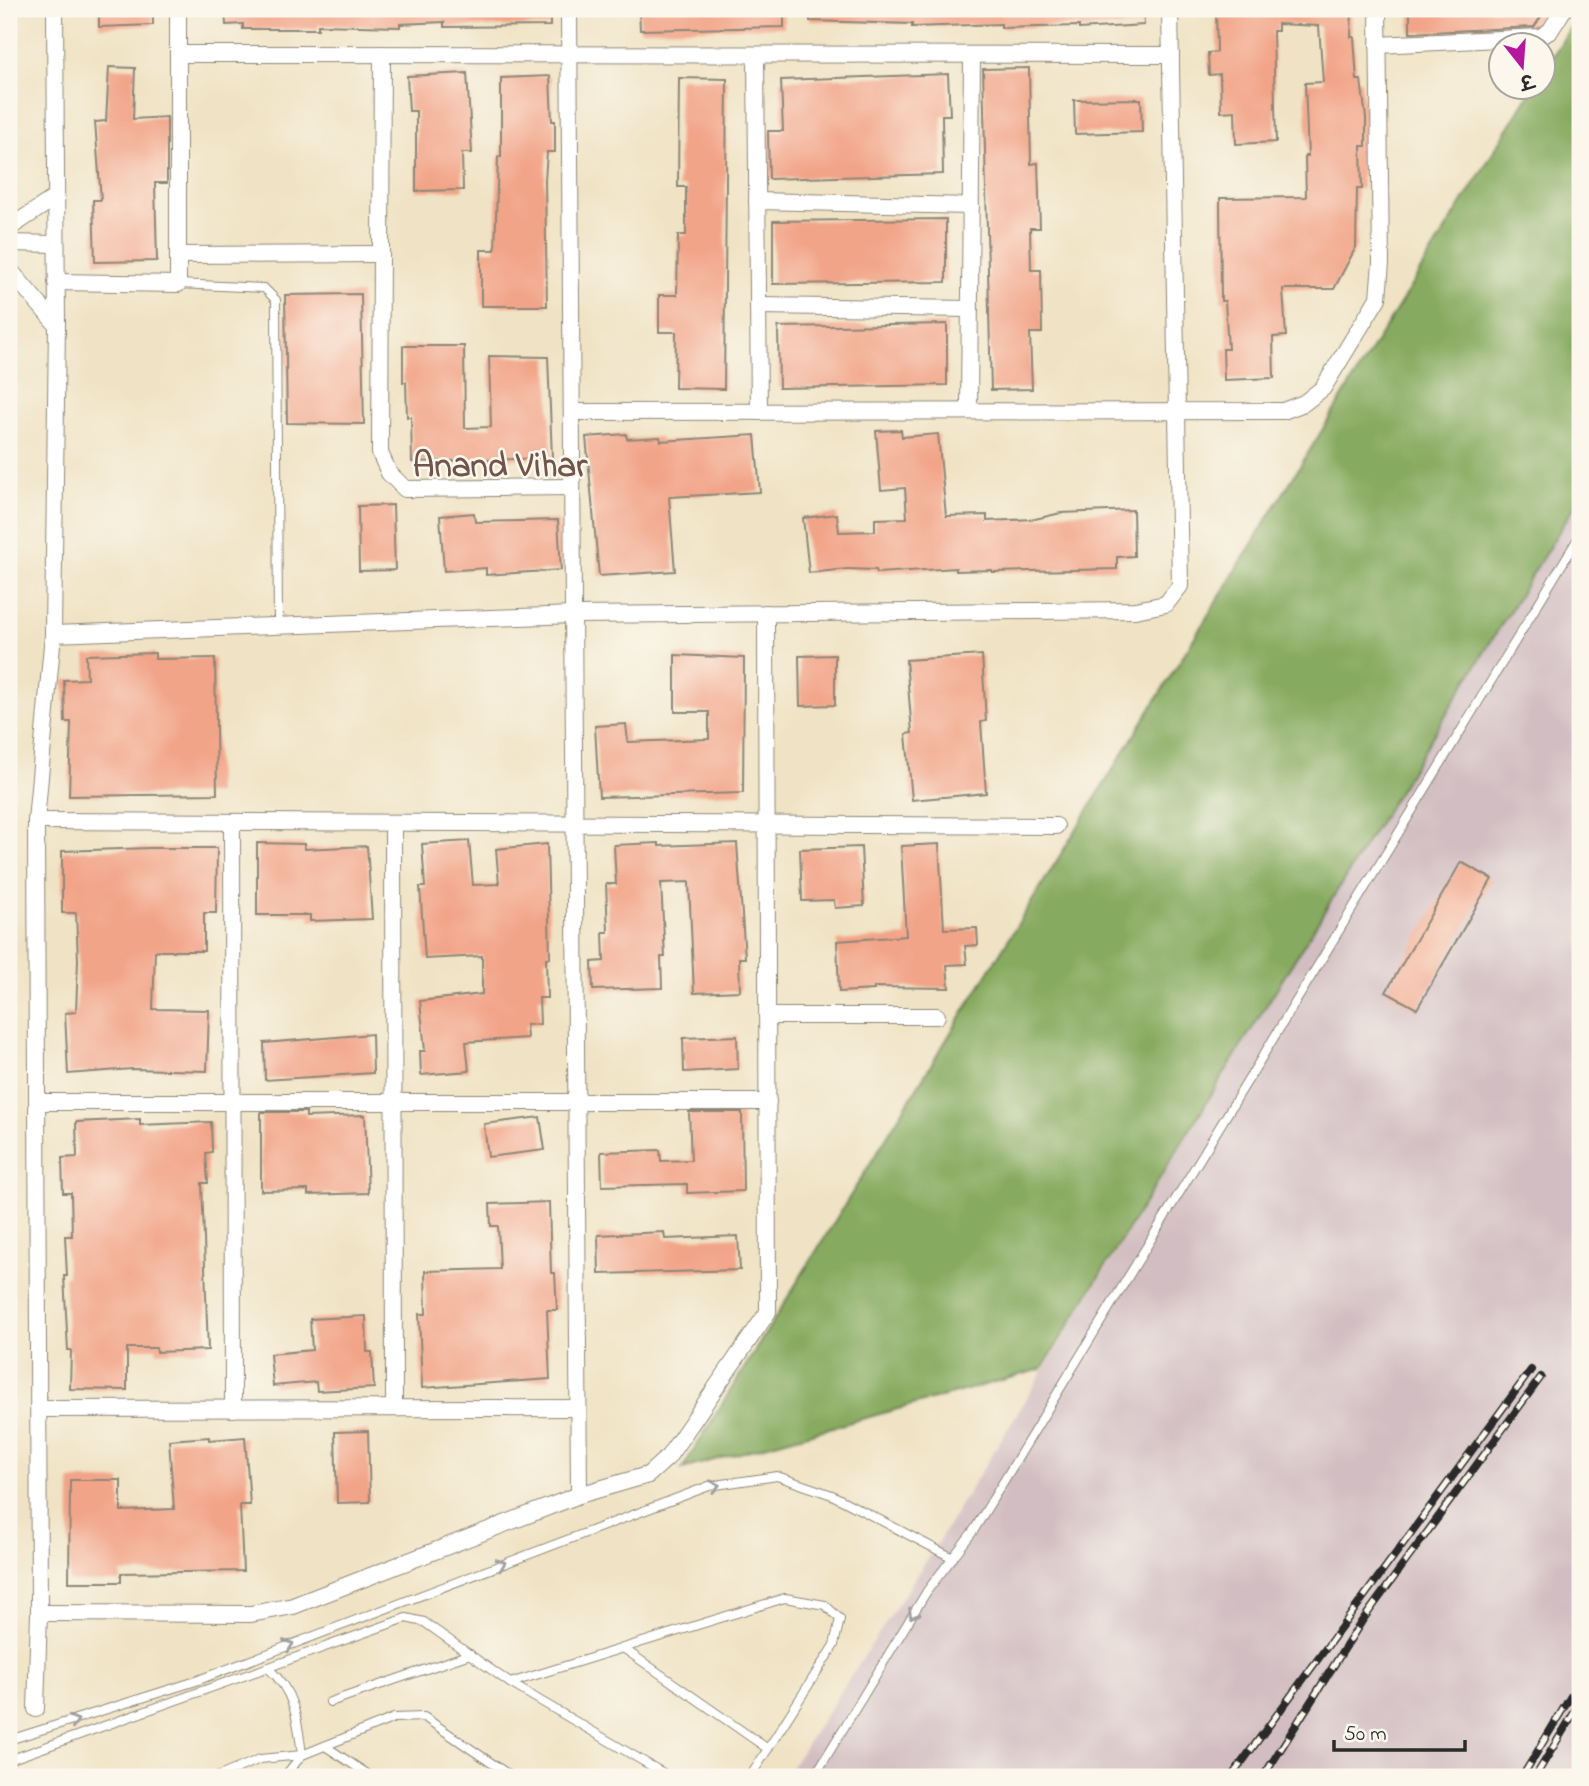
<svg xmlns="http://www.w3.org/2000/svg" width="1589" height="1786" font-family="'Indie Flower','Playpen Sans Deva',sans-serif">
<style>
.industrial{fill:#d2bec2}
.forest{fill:#86aa5e;stroke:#586a44;stroke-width:2}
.building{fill:#f2a488}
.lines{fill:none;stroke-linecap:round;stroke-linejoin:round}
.service-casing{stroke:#8e8778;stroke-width:10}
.minor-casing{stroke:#8e8778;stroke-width:18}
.service{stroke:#fff;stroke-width:8}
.minor{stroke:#fff;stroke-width:16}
.rail-casing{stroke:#2b2b2b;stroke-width:8}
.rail{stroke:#fbf7ec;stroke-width:5;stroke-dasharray:16;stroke-linecap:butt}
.oneway{stroke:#a0a0a0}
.labels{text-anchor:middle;stroke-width:5;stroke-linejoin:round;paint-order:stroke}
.district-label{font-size:35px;font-weight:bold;fill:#71554c;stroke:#fbf7ec}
</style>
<rect width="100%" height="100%" fill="#fbf7ec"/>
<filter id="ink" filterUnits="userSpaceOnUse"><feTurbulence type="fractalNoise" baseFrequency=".0143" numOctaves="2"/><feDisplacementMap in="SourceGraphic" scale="14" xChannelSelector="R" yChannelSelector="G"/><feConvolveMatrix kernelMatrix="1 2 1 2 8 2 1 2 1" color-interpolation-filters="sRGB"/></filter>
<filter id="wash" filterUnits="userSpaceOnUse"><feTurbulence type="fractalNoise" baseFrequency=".00686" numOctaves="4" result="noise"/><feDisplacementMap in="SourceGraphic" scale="28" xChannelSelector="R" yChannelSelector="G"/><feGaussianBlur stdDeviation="1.57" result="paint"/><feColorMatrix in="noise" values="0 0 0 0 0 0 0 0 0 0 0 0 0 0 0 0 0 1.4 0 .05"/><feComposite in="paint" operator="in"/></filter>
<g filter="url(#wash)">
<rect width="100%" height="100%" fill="#f0e3c5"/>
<polygon class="industrial" points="1580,497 1580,1777 785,1777 930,1555"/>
<polygon class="forest" points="1580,11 1580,497 1042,1369 682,1469 1533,88 1544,88 1544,71"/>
<g id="blocks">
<g class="building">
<polygon points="99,9 153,9 153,25 99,27"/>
<polygon points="225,9 550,9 550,26 444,27 444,22 400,24 400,27 318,25 318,29 243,29 243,24 226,25"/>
<polygon points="639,9 784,9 784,27 640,30"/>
<polygon points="810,9 1143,9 1144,25 1079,29 1079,26 1001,28 1001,24 912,27 912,24 810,21"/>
<polygon points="1216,9 1352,9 1351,37 1354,37 1357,80 1361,80 1366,118 1366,146 1361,146 1362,189 1357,189 1356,247 1334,289 1283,289 1286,336 1273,337 1274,378 1224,380 1223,349 1228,349 1225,301 1221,301 1220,198 1306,197 1305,156 1308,156 1305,83 1323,82 1319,26 1278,24 1278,31 1273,31 1276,142 1236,144 1235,111 1221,112 1220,74 1209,75 1208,53 1217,52"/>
<polygon points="1410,9 1546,9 1534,27 1410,33"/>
<polygon points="109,67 135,68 133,119 167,117 167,183 155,183 157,261 95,262 93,200 101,200 95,122 106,121"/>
<polygon points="1029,68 1031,164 1038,163 1040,228 1030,228 1031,270 1041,270 1042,333 1030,333 1032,389 991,390 983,69"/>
<polygon points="467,73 472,153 462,153 463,190 416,191 416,111 409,111 407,76"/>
<polygon points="948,74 950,115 942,115 943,174 769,179 768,131 783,131 781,80"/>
<polygon points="550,76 552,121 555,121 555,152 547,152 545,180 547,306 481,306 481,250 495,250 498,157 501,157 501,78"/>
<polygon points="679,78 727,79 724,389 675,388 676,332 659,332 659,295 677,295 678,235 686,235 686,187 678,187"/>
<polygon points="1141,99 1142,132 1075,134 1074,100"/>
<polygon points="946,219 946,282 773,284 773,221"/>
<polygon points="361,294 364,424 287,423 285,295"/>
<polygon points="947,324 947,385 779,388 778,327"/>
<polygon points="403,346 464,346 465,428 491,427 489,356 548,357 552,458 412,462 411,417 407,417 406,382 403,382"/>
<polygon points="901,430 902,437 938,434 946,516 987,515 987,521 1035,519 1061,513 1133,510 1134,556 1117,557 1117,569 992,572 992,570 956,571 956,568 877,573 876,570 847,569 809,573 803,518 837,514 839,532 875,531 875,519 907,518 905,488 881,490 876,431"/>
<polygon points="626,434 627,439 660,437 661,441 755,435 760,492 669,497 675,571 599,576 586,437"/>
<polygon points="393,505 395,570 359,571 358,506"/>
<polygon points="474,513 475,522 558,520 561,570 486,575 486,568 444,571 440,516"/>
<polygon points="155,653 155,659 215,658 217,794 69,796 71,722 65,722 64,680 87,679 86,655"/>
<polygon points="675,655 744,658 743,793 599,797 595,726 626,724 628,742 709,739 709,712 675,712"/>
<polygon points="835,655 835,705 800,706 799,656"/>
<polygon points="982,655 986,721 981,722 986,793 912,800 906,734 912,733 906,660"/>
<polygon points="469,841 473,885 499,884 496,849 547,844 550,958 546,958 547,998 539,998 540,1024 526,1025 527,1038 466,1042 469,1071 421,1075 420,1051 425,1051 420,1001 482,994 482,956 425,959 420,887 425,887 422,844"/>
<polygon points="257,843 304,844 304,849 367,846 372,919 310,921 310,915 257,915"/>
<polygon points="659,843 659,846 737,843 745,958 739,958 740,991 694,993 689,882 661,883 665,957 661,957 662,988 593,990 592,962 604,961 603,932 608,932 606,884 616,884 614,845"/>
<polygon points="939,844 944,929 977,928 978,945 965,946 967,964 947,965 949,988 874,987 874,990 839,992 837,941 906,936 901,846"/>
<polygon points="861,847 864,906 835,908 834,900 802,901 800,849"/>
<polygon points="150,848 217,848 216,913 204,913 204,951 155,951 153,1009 209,1010 207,1071 132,1069 68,1074 65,1013 76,1012 78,960 76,913 62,913 62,851"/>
<polygon points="1461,862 1492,879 1417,1009 1386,992"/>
<polygon points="372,1034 373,1073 265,1080 264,1043"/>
<polygon points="737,1036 738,1069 684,1072 683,1038"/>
<polygon points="261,1112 306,1112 306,1117 365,1115 368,1193 308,1195 308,1190 261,1191"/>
<polygon points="689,1112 742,1112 743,1191 687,1193 687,1184 602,1186 601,1152 660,1150 661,1161 691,1160"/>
<polygon points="540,1117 545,1150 488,1157 484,1124"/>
<polygon points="140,1119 140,1125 211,1122 212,1152 206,1153 208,1183 202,1183 208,1350 157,1352 156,1348 127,1348 127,1390 70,1389 71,1350 68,1350 64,1276 67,1276 65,1236 72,1236 71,1193 63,1193 62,1158 77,1157 76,1122"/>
<polygon points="549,1202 551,1273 555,1273 557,1310 547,1310 550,1379 422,1388 419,1314 426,1314 425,1271 500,1269 498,1226 491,1226 490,1204"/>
<polygon points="664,1232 665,1239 738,1236 740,1270 599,1274 598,1235"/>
<polygon points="366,1316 367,1352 372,1352 374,1388 317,1391 316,1382 273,1386 270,1354 312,1350 310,1319"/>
<polygon points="368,1431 370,1502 337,1503 335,1432"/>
<polygon points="209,1437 209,1440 245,1437 250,1505 240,1505 243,1571 121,1573 121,1582 69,1582 70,1480 121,1480 121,1511 174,1509 169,1440"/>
</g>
</g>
</g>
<g filter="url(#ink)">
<use href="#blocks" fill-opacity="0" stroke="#8e8778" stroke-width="2"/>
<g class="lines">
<g class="service-casing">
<g id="service">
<polyline points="178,284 264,288 276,300 278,625"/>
<polyline points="623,1648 768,1749"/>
<path d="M268,1668C295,1691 298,1722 302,1755L284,1777"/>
<polyline points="510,1683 785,1598 825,1605 840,1619 834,1645 750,1777"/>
<polyline points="330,1702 470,1654"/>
<polyline points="9,1740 193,1682 709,1486 777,1476 832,1495 953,1558"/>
<polyline points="325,1746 372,1777"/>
<polyline points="9,1760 406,1618 424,1622 510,1683 670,1777"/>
<polyline points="217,1777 260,1759 302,1755 394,1718 424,1717 512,1777"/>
<polyline points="814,1777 927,1591 974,1530 1580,535"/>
</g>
</g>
<g class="minor-casing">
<g id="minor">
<polyline points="569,9 579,1495"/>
<polyline points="1378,45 1540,37 1550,31 1564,9"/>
<polyline points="178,54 1171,55"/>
<polyline points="382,54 380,453 389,473 405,489 572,487"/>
<polyline points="756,55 759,412"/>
<polyline points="757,201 971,206"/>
<polyline points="9,228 56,197"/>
<polyline points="9,243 56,244"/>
<polyline points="178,255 381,254"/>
<polyline points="9,269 57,325"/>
<polyline points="56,282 178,284 178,9"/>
<polyline points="758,306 970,309"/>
<polyline points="969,411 972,55"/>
<polyline points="572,412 1283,411 1304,403 1323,388 1378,298 1381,263 1378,9"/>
<polyline points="53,634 573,615 1135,610 1166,604 1180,586 1170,9"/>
<polyline points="36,821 1056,826"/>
<polyline points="232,822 233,1409"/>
<polyline points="393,823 394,1408"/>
<polyline points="767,1016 937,1016"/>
<polyline points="38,1102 768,1102"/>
<polyline points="39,1409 578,1408"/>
<polyline points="39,1613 251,1614 293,1606 579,1495 648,1475 668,1457 768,1312 766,613"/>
<polyline points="36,1709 39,1613 36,821 53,634 57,325 55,9"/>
</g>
</g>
<use href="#service" class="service"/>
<use href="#minor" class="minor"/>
<g class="rail-casing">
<g id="rail">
<polyline points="1231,1777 1531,1370"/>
<polyline points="1263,1777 1362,1621 1541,1377"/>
<polyline points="1522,1777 1580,1681"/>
<polyline points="1535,1777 1580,1703"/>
</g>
</g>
<use href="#rail" class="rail"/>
</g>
<defs><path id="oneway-chevron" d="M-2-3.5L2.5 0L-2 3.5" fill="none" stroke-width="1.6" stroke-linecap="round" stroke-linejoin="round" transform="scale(1.75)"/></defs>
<g class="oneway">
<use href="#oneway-chevron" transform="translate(715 1486) rotate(-12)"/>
<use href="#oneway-chevron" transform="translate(501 1564) rotate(-21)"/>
<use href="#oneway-chevron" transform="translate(913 1614) rotate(121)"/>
<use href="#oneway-chevron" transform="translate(289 1645) rotate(-21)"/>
<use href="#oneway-chevron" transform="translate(74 1721) rotate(-17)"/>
</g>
</g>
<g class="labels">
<g class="district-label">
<text x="500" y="476">Anand Vihar</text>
</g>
</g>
<rect width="1589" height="1786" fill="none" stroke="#fbf7ec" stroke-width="35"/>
<g transform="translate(1522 66) rotate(163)"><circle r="33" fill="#fbf7ec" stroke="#a8a59f" stroke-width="2"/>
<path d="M0-5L12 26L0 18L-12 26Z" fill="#b5179e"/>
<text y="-10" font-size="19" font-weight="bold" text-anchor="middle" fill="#2b2b2b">उ</text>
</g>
<path d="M1334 1740v10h131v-10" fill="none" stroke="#2b2b2b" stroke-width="3.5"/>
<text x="1344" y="1740" font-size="21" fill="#2b2b2b" stroke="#fbf7ec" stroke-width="5" paint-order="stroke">50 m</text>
</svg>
